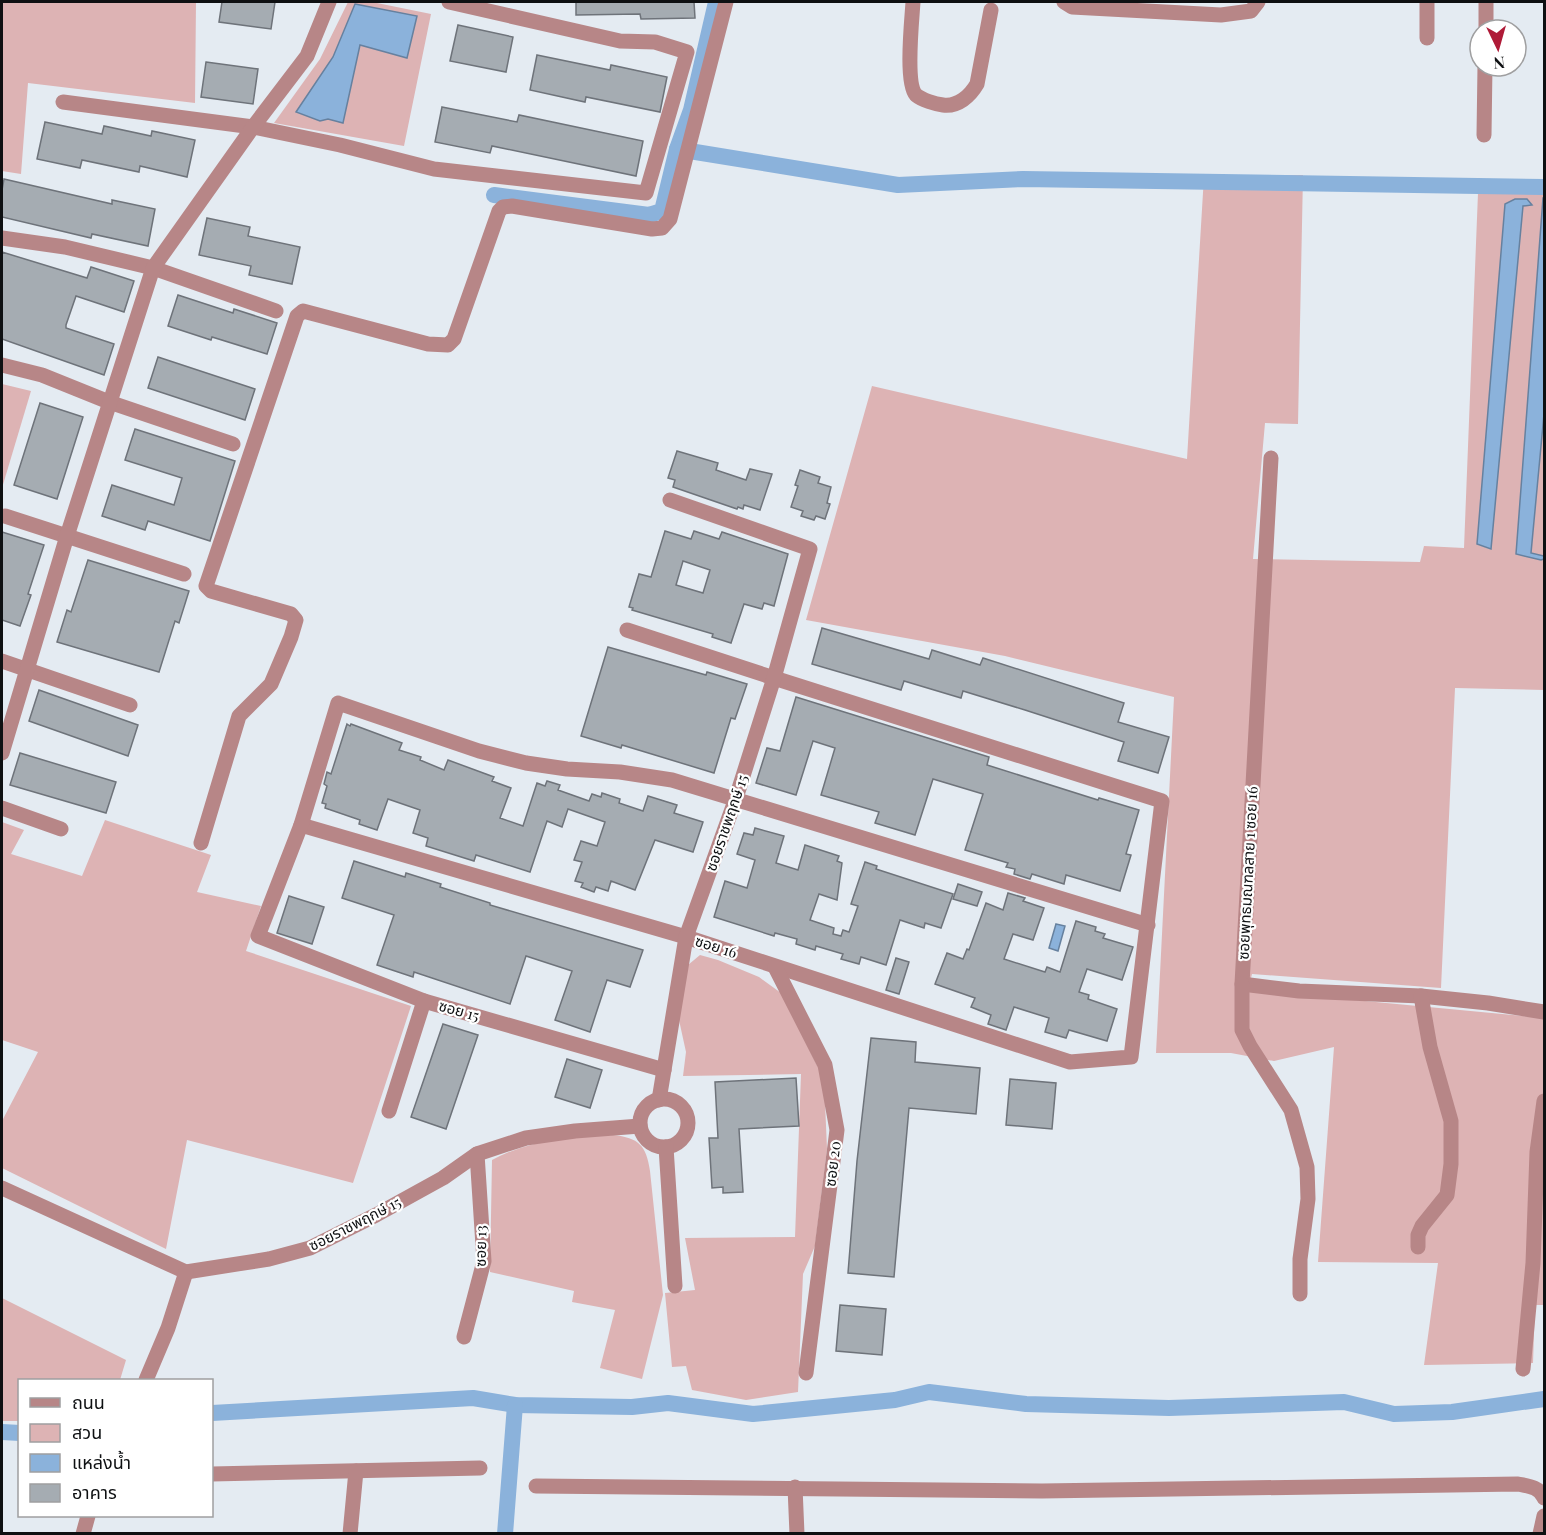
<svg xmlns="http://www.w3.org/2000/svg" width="1546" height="1535" font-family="'Playfair Display','Noto Sans Thai',serif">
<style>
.green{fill:#ddb3b4;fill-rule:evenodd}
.water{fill:#8bb2db;stroke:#66819f;stroke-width:1.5}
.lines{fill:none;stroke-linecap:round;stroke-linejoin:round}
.canal{stroke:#8bb2db;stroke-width:16}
.building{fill:#a5acb2;stroke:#6e737a;stroke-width:1.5;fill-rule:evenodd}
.minor{stroke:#b78687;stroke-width:15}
.labels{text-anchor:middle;stroke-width:4.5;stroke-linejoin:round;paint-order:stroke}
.street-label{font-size:15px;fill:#0e1012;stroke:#fff}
</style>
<rect width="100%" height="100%" fill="#e4ebf2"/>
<g class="green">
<polygon points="2,2 196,2 195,103 28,83 21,174 2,171"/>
<polygon points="348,2 372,2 431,14 404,146 274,123 320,59"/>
<path d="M1303,175L1298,424L1265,423L1253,559L1420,562L1424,546L1464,548L1478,193L1544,194L1516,554L1544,559V690L1455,688L1441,988L1252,974L1248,990L1544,1018V1305H1535L1533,1363L1424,1365L1438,1263L1318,1262L1334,1047L1274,1061L1231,1053H1156L1174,697L1005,656L806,620L872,386L1187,459L1204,176ZM1505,204L1531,205L1523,206L1490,549L1477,544Z"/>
<polygon points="2,384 31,391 2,488"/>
<polygon points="1544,414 1544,556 1531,553"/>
<polygon points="105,820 211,855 197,892 261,906 246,951 411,1006 353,1183 187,1140 166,1249 2,1168 2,1121 38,1052 2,1040 2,822 24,830 11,854 82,876"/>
<polygon points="700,955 718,960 759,977 781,993 824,1079 827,1149 815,1246 803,1274 798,1392 746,1400 692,1390 686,1366 672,1367 665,1293 695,1290 685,1238 795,1237 801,1074 683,1076 686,1052 679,1020 688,965"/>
<path d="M613,1135C639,1138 646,1145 650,1171L663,1295L642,1379L600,1368L615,1310L572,1302L574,1291L490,1272L492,1160C528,1140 572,1137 613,1135Z"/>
<polygon points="2,1298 126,1360 120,1380 20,1380 19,1421 2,1421"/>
</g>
<g class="water">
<polygon points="355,4 417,16 407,58 360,45 343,123 328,119 320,121 296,112 333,57"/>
<polygon points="1543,198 1544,198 1544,414 1531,553 1544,556 1544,559 1541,560 1516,554"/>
<polygon points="1515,199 1527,199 1532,205 1523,206 1491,549 1477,544 1505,204"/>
<polygon points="1056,924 1065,926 1058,951 1049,948"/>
</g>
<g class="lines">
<g class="canal">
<polyline points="677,149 691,110 716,2"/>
<polyline points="494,195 649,215 662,211 677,149 898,185 1023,179 1544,187"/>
<polyline points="212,1413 473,1398 515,1405 632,1407 668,1403 753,1414 895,1400 929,1392 1026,1404 1169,1408 1344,1402 1394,1414 1452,1412 1544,1399"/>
<polyline points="2,1432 20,1433"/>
<polyline points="505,1534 515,1405"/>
</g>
</g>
<g class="building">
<polygon points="222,2 275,2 271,29 219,22"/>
<polygon points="576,2 694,2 695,18 641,19 640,14 576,15"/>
<polygon points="458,25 513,37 506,72 450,61"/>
<polygon points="537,55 610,70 611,65 667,77 660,112 586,97 585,102 530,90"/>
<polygon points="206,62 258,69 253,104 201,97"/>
<polygon points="442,107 517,122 519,115 643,141 636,176 492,146 490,153 435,142"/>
<polygon points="45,122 102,134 104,126 151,136 152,131 195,140 187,177 140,166 139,172 82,160 80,168 37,159"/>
<polygon points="4,179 112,204 112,200 155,209 148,246 92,234 91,238 2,217 2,190"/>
<polygon points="207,218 250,227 248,236 300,247 292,284 249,275 251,266 199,255"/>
<polygon points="2,252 87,278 91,267 134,281 124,312 76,296 66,325 66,328 114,344 104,375 2,339"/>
<polygon points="178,295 233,313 234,309 277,323 267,354 212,337 211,340 168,326"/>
<polygon points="158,357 255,389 245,420 148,388"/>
<polygon points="40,403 83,417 57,499 14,485"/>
<polygon points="135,429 235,461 210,541 148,521 145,530 102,516 112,485 174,505 182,478 125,460"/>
<polygon points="677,451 718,463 716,470 746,480 750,469 772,474 760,510 744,505 743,509 738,507 737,509 673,487 675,480 668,478"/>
<polygon points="800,470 820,477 818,483 831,487 827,503 830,504 825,519 816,516 814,520 801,516 803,511 791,507 798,486 795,485"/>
<path d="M665,531L691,539L694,531L719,539L722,532L788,554L774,606L764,603L762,609L744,604L731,643L712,637L713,634L632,610L633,608L629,607L639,574L651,577ZM683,561L710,570L703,593L676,585Z"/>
<polygon points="2,532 44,545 28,594 31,595 20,626 2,620"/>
<polygon points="88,560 189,591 179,623 175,621 159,672 57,642 67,610 71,612"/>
<polygon points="822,628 929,659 932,650 980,665 983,658 1124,703 1118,722 1169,737 1158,773 1118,761 1124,742 1025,710 963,691 961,698 904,681 901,690 812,664"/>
<polygon points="608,647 706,675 707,672 747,684 735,719 731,718 714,773 622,745 621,748 581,736"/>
<polygon points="39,690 138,725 128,756 29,721"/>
<polygon points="796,697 989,757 987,765 1098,800 1099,798 1139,810 1126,854 1131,855 1120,891 1066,875 1064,884 1032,874 1030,879 1014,874 1015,869 1006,867 1008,863 965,850 983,794 933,779 915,835 875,823 879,812 821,795 835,748 813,741 796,795 756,783 767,748 780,751"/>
<polygon points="347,724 350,726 351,724 402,743 399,750 421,757 420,760 444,770 448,760 494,777 492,781 511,788 500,818 523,826 537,783 545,786 547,781 560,785 558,790 589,801 592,794 601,797 602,793 620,799 619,803 643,811 648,796 677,805 674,813 703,822 693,852 655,840 635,890 611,881 608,891 596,887 594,892 581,887 583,883 575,881 582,862 574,860 581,841 597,846 605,822 568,809 562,827 547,821 530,872 476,855 474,861 426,846 428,838 413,833 420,810 388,799 377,830 359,824 360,820 325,808 326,804 322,803 327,786 324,784 327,772 331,774"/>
<polygon points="20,753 116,782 106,813 10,785"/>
<polygon points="755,828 784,836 776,863 798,870 805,845 839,856 837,861 842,863 837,900 819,894 810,920 834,928 833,934 841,936 843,930 849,932 858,906 851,904 865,862 877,866 876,869 953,894 941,928 925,923 924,928 900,920 886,965 861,957 859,964 841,959 843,954 816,946 815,950 796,944 797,939 775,933 774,936 714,917 725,881 747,888 755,860 737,854 744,833 753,835"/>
<polygon points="354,861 405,877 406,873 441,884 440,887 490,903 490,905 643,950 630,987 607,980 590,1032 555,1020 572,971 526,956 510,1004 414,972 413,977 377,965 394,915 342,898"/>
<polygon points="958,884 982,892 977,906 953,899"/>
<polygon points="1008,893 1025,898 1023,901 1044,908 1033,940 1013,934 1004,959 1045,972 1047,967 1060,972 1076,921 1096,927 1095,931 1105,934 1103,938 1133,947 1122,980 1087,969 1079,992 1089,995 1088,999 1117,1009 1107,1041 1069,1030 1066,1038 1045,1032 1049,1018 1014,1007 1006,1030 988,1024 991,1015 971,1007 975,998 935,984 947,953 963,959 967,949 969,950 986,903 1003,910"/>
<polygon points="289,896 324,907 312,944 277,933"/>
<polygon points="896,958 909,962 899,994 886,990"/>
<polygon points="443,1024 478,1035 446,1129 411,1117"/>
<polygon points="871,1038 916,1042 915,1062 980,1068 976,1114 909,1108 894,1277 848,1273 857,1161"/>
<polygon points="567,1059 602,1070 590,1108 555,1097"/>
<polygon points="796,1078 799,1126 739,1129 743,1192 723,1193 723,1187 712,1188 709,1138 718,1138 715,1082"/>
<polygon points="1010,1079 1056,1083 1052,1129 1006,1125"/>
<polygon points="840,1305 886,1309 882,1355 836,1351"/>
</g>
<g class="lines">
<g class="minor">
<path d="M913,2C912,19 905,83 916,95C922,100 935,104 943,105C958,107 970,96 977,84L991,10"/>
<polyline points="1064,2 1072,7 1221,15 1251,11 1258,2"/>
<polyline points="1486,30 1486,2"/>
<polyline points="1427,38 1427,2"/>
<polyline points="63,102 253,127 340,145 434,169 646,193 687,52 655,42 620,41 449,2"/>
<polyline points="1484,135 1485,66"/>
<polyline points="2,238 65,247 153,268 276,311"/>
<polyline points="2,365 42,375 109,402 233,444"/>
<polyline points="1271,458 1242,984 1299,991 1421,996 1488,1003 1544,1012"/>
<polyline points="5,516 184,574"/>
<polyline points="2,661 130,705"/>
<polyline points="2,753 67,536 153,268 253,127 307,56 329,2"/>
<polyline points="2,808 61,829"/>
<polyline points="301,825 686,937 1070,1062 1131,1057 1162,801 774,678 627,630"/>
<polyline points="201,843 239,716 271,684 291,637 296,620 291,614 211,591 206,586 297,316 303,311 428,344 448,345 454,339 499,211 503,207 512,206 652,229 662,228 670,219 726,2"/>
<polyline points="775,967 825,1065 837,1130 806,1373"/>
<polyline points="1242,984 1242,1030 1250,1046 1291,1110 1307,1167 1308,1199 1300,1259 1300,1294"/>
<polyline points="664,1070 424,1001 258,936 301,825 338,703 479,751 526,763 567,769 620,772 672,780 1148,925"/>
<circle cx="664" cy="1123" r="24"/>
<polyline points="659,1100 686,937 736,798 774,678 810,549 670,500"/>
<polyline points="389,1111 424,1001"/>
<polyline points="666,1147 675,1286"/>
<polyline points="2,1188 186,1272 269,1259 310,1248 376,1215 443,1178 477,1154 526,1138 575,1131 640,1126"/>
<polyline points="1418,1247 1418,1235 1422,1226 1447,1195 1451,1164 1451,1121 1430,1047 1421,996"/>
<polyline points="464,1337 484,1261 477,1154"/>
<polyline points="1523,1369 1533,1263 1537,1152 1544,1101"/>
<polyline points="146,1380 168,1328 186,1272"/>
<polyline points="212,1474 480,1468"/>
<path d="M536,1486L1042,1491L1518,1484C1528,1486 1540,1487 1544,1498"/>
<polyline points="795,1487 797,1534"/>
<polyline points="83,1534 88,1516"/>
<polyline points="350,1534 356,1471"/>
<polyline points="1540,1534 1544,1516"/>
</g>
</g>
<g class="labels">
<g class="street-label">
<text transform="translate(727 823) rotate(-71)" y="5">ซอยราชพฤกษ์ 15</text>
<text transform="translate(1248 873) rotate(-87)" y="5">ซอยพุทธมณฑลสาย 1 ซอย 16</text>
<text transform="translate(716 947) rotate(18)" y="5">ซอย 16</text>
<text transform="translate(459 1011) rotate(16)" y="5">ซอย 15</text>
<text transform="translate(833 1164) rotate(-83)" y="5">ซอย 20</text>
<text transform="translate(355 1224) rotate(-27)" y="5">ซอยราชพฤกษ์ 15</text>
<text transform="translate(481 1246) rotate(-89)" y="5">ซอย 13</text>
</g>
</g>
<rect width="1546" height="1535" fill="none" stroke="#0e1012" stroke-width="6"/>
<rect x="18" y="1379" width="195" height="138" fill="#ffffff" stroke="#9f9fa0" stroke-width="1.5"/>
<rect x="30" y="1398" width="30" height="9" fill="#b78687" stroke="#9f9fa0" stroke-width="1.5"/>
<text x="72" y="1409" font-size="18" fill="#0e1012">ถนน</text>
<rect x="30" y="1424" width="30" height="18" fill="#ddb3b4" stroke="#9f9fa0" stroke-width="1.5"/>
<text x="72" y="1439" font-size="18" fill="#0e1012">สวน</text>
<rect x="30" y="1454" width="30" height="18" fill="#8bb2db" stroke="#9f9fa0" stroke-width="1.5"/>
<text x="72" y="1469" font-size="18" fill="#0e1012">แหล่งน้ำ</text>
<rect x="30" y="1484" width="30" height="18" fill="#a5acb2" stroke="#9f9fa0" stroke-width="1.5"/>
<text x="72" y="1499" font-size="18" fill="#0e1012">อาคาร</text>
<g transform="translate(1498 48) rotate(175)"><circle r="28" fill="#ffffff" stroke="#9f9fa0" stroke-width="1.5"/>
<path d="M0-4.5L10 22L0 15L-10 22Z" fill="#af1a37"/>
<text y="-9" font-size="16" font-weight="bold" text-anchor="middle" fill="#0e1012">N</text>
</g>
</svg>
